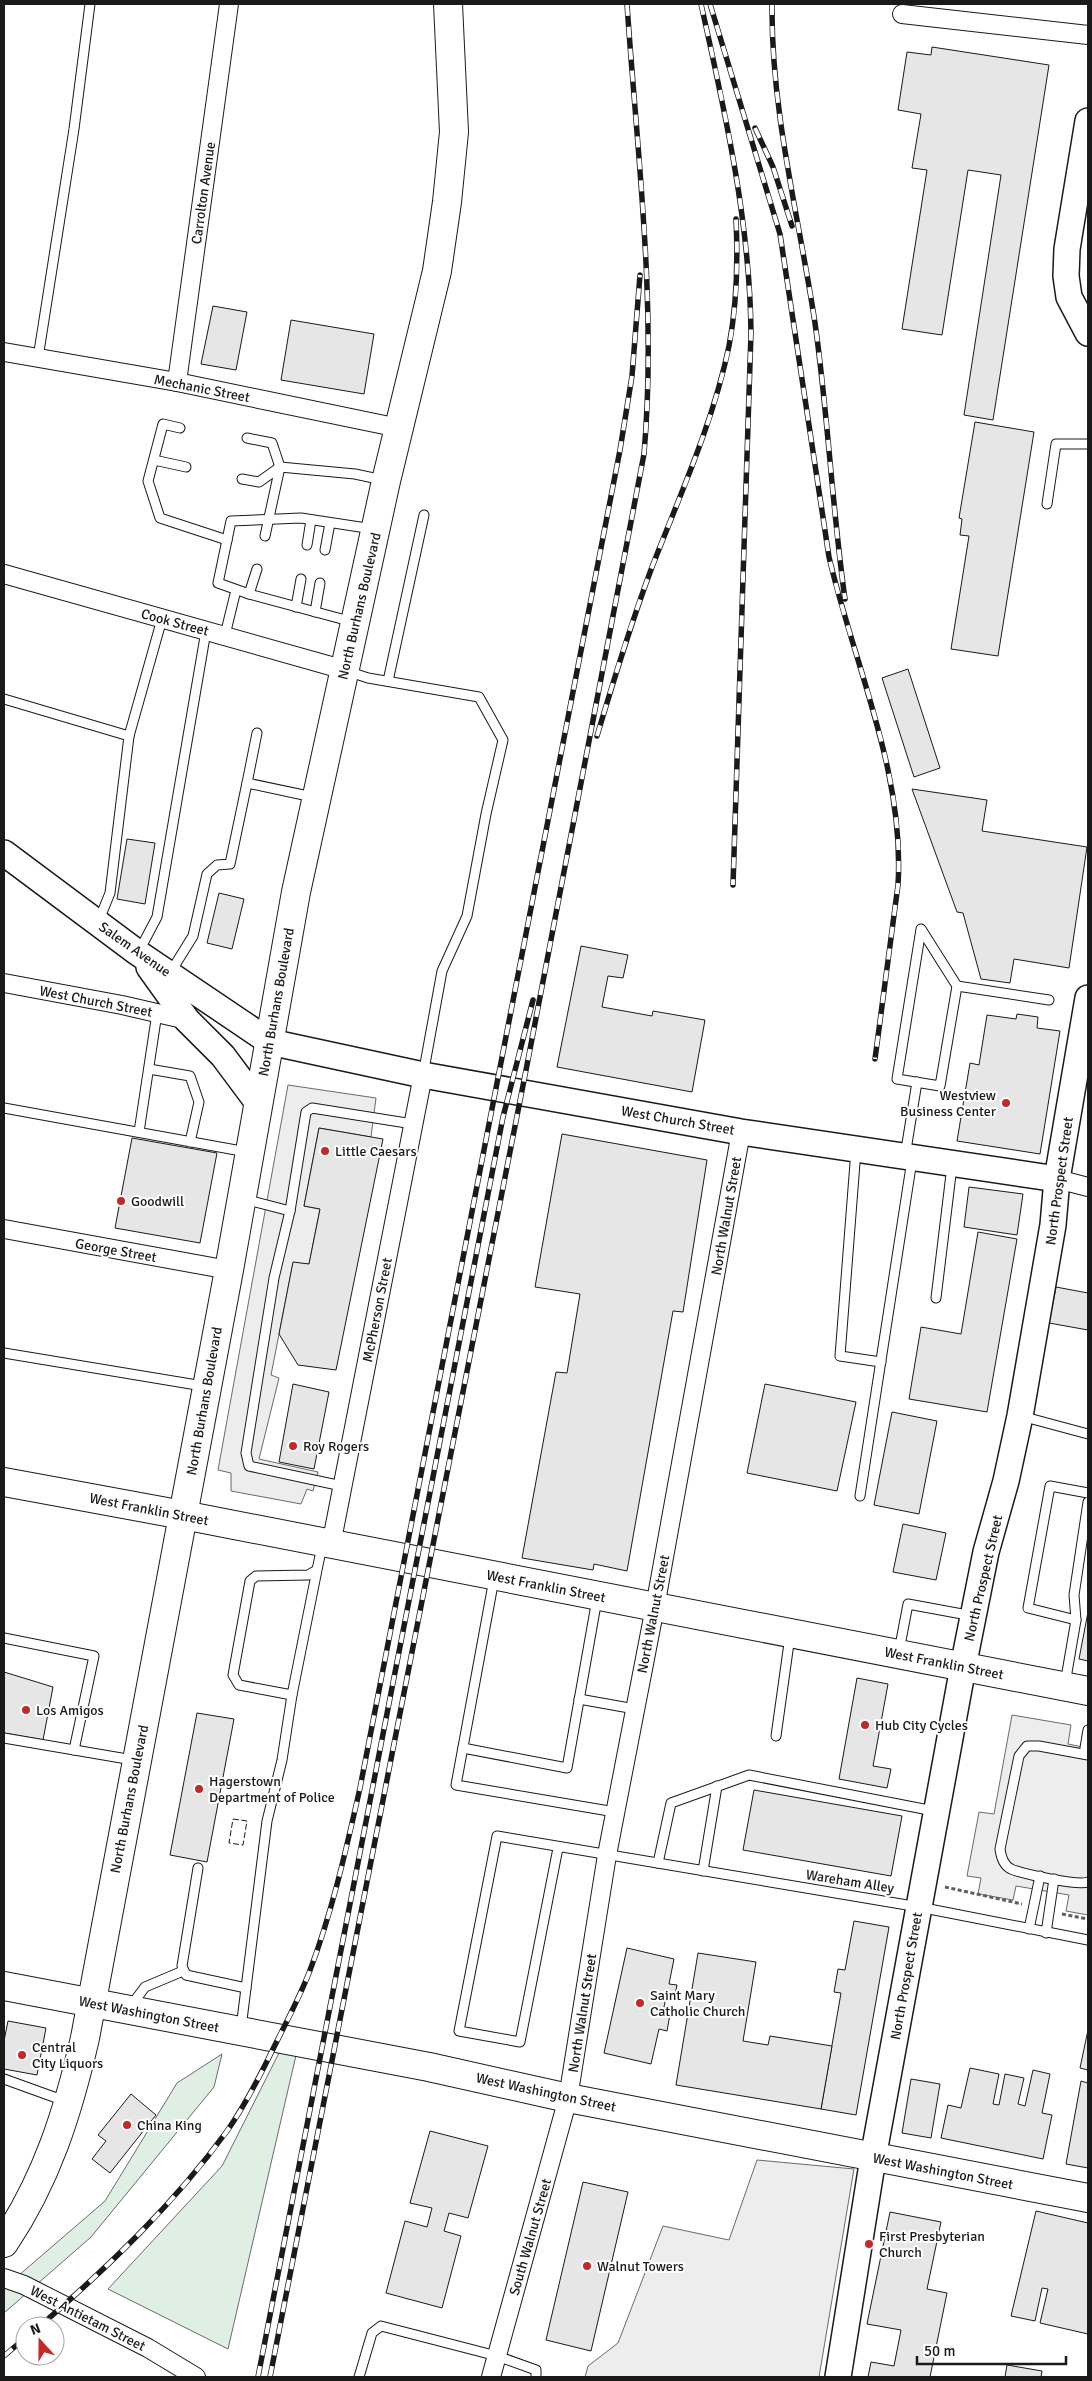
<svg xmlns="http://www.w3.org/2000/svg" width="1092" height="2381" font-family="Signika,sans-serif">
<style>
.green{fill:#e0efe3;stroke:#6a6a6a}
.parking{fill:#ededed;stroke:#6a6a6a}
.building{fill:#e6e6e6;stroke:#1a1a1a}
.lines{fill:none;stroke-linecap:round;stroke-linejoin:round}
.lane-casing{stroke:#1a1a1a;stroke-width:11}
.street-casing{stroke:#1a1a1a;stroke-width:20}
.secondary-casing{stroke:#1a1a1a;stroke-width:28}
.primary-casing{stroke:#1a1a1a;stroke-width:30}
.path{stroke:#5f5f5f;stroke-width:3;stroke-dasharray:4 2.5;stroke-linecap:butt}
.lane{stroke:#fff;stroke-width:9}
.street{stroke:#fff;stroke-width:18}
.secondary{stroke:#fff;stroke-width:25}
.primary{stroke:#fff;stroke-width:28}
.rail-casing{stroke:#1a1a1a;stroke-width:5.5}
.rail{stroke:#fff;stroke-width:4;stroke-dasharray:11;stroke-linecap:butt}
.fence{stroke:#1a1a1a;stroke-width:1;stroke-dasharray:6 2.5;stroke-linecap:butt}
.poi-dot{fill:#c62828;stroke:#fff;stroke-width:2}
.labels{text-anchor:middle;stroke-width:4;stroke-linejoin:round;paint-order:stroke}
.street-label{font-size:14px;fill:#1a1a1a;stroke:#fff}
.poi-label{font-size:14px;fill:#1a1a1a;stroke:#fff;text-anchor:start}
</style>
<rect width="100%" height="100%" fill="#fff"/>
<g class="green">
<polygon points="282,2047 297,2051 228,2349 108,2289 222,2166"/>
<polygon points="222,2054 214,2087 91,2237 4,2313 4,2288 105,2201 177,2083"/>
</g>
<g class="parking">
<polygon points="288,1085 376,1098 371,1137 319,1128 304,1206 320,1209 309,1264 293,1263 271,1375 279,1378 259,1459 318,1472 313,1491 307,1489 301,1504 231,1491 231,1473 218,1470"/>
<polygon points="1012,1715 1071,1725 1068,1744 1088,1748 1088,1915 1066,1911 1069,1895 1016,1886 1013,1900 978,1894 981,1878 967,1876 979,1812 994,1814"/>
<polygon points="757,2160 854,2169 819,2377 585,2377 588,2366 618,2343 663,2226 729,2240"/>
</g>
<g class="building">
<polygon points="932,47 1049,65 993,420 964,415 1001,175 968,170 942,335 902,329 927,170 912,168 921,114 898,110 907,52 931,55"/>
<polygon points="213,306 247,312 236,370 201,364"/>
<polygon points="291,320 374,334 364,394 281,380"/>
<polygon points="975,422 1034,432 998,656 951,649 969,536 960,535 962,519 959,518"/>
<polygon points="908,669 940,768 914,777 882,678"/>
<polygon points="912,789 987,800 982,831 1087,847 1069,968 1014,959 1010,983 981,979 963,913 957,912"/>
<polygon points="127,839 155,843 145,904 117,899"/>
<polygon points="219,893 244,899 232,949 207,943"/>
<polygon points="581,946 628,955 623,978 608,976 602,1007 652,1016 653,1011 705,1020 692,1092 557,1067"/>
<polygon points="1017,1014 1038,1017 1037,1028 1060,1031 1040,1154 957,1141 970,1063 979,1065 987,1015 1016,1019"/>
<polygon points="319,1128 383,1139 336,1370 298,1365 279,1334 293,1262 309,1264 320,1209 304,1206"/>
<polygon points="562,1134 707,1160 683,1312 673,1311 627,1571 594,1564 593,1570 522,1558 556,1372 567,1373 580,1294 535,1287"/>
<polygon points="132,1138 217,1153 200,1243 115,1228"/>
<polygon points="969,1187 1023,1194 1017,1235 964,1227"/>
<polygon points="978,1232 1017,1239 987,1412 909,1399 921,1327 961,1334"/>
<polygon points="1056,1287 1088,1293 1088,1330 1049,1323"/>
<polygon points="293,1384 329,1392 314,1469 279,1462"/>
<polygon points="765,1384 856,1402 837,1491 747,1473"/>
<polygon points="892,1412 937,1421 919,1514 874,1505"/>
<polygon points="903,1524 946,1533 936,1580 893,1572"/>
<polygon points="1088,1612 1088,1661 1079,1659"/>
<polygon points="4,1672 53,1687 43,1740 4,1733"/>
<polygon points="857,1678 888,1684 873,1766 891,1769 887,1788 839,1779"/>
<polygon points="197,1713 234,1719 207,1862 170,1855"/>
<polygon points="754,1790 902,1816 891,1876 743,1850"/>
<polygon points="854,1921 889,1927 856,2115 821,2109 841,1993 834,1992 838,1969 845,1970"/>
<polygon points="627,1948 674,1959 669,1984 677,1985 674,1999 666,1997 664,2007 671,2009 667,2031 659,2029 651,2064 604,2053"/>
<polygon points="698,1953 756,1962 743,2041 768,2045 770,2036 832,2046 821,2109 676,2085"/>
<polygon points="8,2021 46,2028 37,2075 4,2069 4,2041"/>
<polygon points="1088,2030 1088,2070 1080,2068"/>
<polygon points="970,2068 999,2074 993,2104 999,2105 1005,2074 1024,2078 1018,2104 1025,2106 1033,2070 1050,2074 1042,2113 1052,2115 1043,2159 941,2138 948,2105 961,2108"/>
<polygon points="911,2079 940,2084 931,2138 902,2133"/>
<polygon points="1081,2081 1088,2083 1088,2168 1066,2164"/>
<polygon points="131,2094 156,2115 110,2173 92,2159 106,2141 98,2135"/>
<polygon points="430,2131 488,2146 468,2218 449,2213 444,2231 461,2236 442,2308 386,2293 405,2221 427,2227 432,2208 410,2203"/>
<polygon points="583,2182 628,2192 591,2351 546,2340"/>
<polygon points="1036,2211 1088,2223 1088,2334 1040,2323 1048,2289 1042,2288 1035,2321 1011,2316"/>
<polygon points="890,2212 941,2222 927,2289 947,2293 930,2377 868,2377 871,2362 894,2366 901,2330 867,2324"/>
<polygon points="1007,2365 1042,2371 1041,2377 1005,2377"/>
</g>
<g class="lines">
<g class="lane-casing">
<g id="lane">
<polyline points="38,358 74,129 90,4"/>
<polyline points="180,428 163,424 148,481 160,518 227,540"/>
<polyline points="247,438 272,443 280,467 265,536"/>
<polyline points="154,460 186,467"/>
<polyline points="242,479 259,482 280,467 355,474 383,480"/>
<polyline points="1047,504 1056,444 1088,444"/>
<polyline points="307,545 311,520"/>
<polyline points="325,550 330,523"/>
<polyline points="249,594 257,569"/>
<polyline points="296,607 301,579"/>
<polyline points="315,612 320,583"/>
<polyline points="353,622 249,594 218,583 231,521 301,518 373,529"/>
<polyline points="225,635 236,590"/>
<polyline points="347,671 368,678 479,697 503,740 486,814 467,916 442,971 423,1075"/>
<polyline points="388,681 424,515"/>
<polyline points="4,699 129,736 162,619"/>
<polyline points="247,783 257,733"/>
<polyline points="99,920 110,893 129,736"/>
<polygon points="921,929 957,986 940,1086 897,1079"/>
<polyline points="138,953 157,917 206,631"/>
<polyline points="170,973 193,936 207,874 217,865 230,864 247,783 313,797"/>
<polyline points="957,986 1049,1000"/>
<polyline points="149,1069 190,1076 199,1102 190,1142"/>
<polyline points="4,1108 247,1152"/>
<polyline points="139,1132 157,1013"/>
<polyline points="856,1150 840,1356 881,1362"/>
<polyline points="905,1156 917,1082"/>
<polyline points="244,1199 290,1211"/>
<polyline points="936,1298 952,1166"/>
<polyline points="4,1353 203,1386"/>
<polyline points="1021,1416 1088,1434"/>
<polyline points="342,1486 249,1466 246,1453 274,1278 290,1211 306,1112 312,1108 413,1124"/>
<polyline points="860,1496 912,1160"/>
<polyline points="317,1570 292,1695 239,1685 233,1675 250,1581 256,1576 308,1575 317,1570 322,1546"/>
<polyline points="494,1579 456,1785 615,1812"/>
<polyline points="1076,1620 1028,1608 1050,1486 1088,1493"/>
<polyline points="4,1638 94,1656 74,1750"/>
<polyline points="899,1651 908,1604 973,1616"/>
<polyline points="1065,1684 1076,1620 1074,1595 1088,1502"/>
<polyline points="579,1699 635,1709"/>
<polyline points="776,1736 790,1636"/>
<polyline points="4,1738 133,1760"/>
<polyline points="463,1748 567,1768 597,1599"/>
<polyline points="1084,1754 1088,1730"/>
<path d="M1088,1755L1039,1746H1027L1019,1756L1000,1849C1001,1857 1003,1865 1011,1869C1023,1874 1078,1886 1088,1882"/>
<polyline points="558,1848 520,2042 459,2031 497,1836 919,1907 1088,1940"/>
<polyline points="658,1863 671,1803 749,1775 934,1811"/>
<polyline points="198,1868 182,1966 186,1975 246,1988"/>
<polyline points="703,1871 717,1786"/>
<polyline points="1029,1929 1040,1876"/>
<polyline points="1046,1933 1054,1879"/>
<polyline points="130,2007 145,1987 183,1971"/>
<polyline points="241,2028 267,1821 282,1760 292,1695"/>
<polyline points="4,2079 65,2101"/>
<polyline points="359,2377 372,2333 381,2326 497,2356 536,2370 536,2377"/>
</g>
</g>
<g class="street-casing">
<g id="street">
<polyline points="902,14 1088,35"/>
<polyline points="4,352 177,382 399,428"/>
<polyline points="177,382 229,4"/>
<polyline points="4,574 345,670"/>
<polyline points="4,983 122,1005 187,1020"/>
<polyline points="1057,1179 1088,1187"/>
<polyline points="4,1229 229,1270"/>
<polyline points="331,1545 423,1075"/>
<polyline points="4,2278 24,2285 148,2348 196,2377"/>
<polyline points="491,2377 568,2098 607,1855 655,1607 741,1132"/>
</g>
</g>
<g class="secondary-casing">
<g id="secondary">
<polyline points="1088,121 1067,249 1066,276 1069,297 1088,333"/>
<polyline points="4,853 138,953 270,1042 423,1075 741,1132 1057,1179"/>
<polyline points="149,967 187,1020 223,1056 258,1103"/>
<polyline points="838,2377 873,2158 963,1667 986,1552 1006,1481 1020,1416 1053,1225 1057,1179 1088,998"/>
</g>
</g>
<g class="primary-casing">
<g id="primary">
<polyline points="4,1482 183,1515 1088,1691"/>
<polyline points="4,1986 429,2067 568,2098 1088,2198"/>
<path d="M4,2243C47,2179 68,2112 85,2038L229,1270L296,892L386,481L437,271L447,202L454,132L448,4"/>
</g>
</g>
<g class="path">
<polyline points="945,1887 1022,1904"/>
<polyline points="1062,1914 1088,1919"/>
</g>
<use href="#lane" class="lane"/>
<use href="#street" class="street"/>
<use href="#secondary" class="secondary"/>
<use href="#primary" class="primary"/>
<g class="rail-casing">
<g id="rail">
<path d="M701,4C725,112 750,222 751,333L733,885"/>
<path d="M710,4L780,234L829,557C854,665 905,772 898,885L875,1059"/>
<path d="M772,4C771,112 799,217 815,323C828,415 832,507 845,599"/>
<polyline points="755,128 773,167 792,226"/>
<path d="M597,736C614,679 631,623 652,567C680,495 713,423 729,346C737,304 738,261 736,219"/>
<path d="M40,2326C108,2267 174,2204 227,2131C246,2104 261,2074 275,2045C287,2021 299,1998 309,1973C332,1913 346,1850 360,1788L620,450L632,376L640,275"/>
<polyline points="4,2356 25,2338"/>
<polyline points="258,2377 503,1117 533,1000"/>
<path d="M270,2377L527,1065L644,454C657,304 637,153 627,4"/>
</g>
</g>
<use href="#rail" class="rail"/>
<polygon class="fence" points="233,1819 247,1821 243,1845 229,1843"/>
</g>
<g class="poi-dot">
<circle cx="1006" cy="1103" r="5"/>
<circle cx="325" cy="1151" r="5"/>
<circle cx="121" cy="1201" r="5"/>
<circle cx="293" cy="1446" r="5"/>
<circle cx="26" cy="1710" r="5"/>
<circle cx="865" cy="1725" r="5"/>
<circle cx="199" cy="1789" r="5"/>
<circle cx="640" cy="2003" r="5"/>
<circle cx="22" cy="2055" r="5"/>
<circle cx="127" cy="2125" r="5"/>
<circle cx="869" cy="2244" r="5"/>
<circle cx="587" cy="2266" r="5"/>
</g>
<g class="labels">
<g class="street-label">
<text transform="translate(203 193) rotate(-82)" y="5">Carrolton Avenue</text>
<text transform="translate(202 388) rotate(11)" y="5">Mechanic Street</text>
<text transform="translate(359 606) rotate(-77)" y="5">North Burhans Boulevard</text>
<text transform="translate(175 622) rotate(15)" y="5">Cook Street</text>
<text transform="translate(135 949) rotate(35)" y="5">Salem Avenue</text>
<text transform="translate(96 1001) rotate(11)" y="5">West Church Street</text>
<text transform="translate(276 1002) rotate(-80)" y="5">North Burhans Boulevard</text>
<text transform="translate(678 1120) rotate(10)" y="5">West Church Street</text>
<text transform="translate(1059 1181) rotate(-82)" y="5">North Prospect Street</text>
<text transform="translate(726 1216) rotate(-80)" y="5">North Walnut Street</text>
<text transform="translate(116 1250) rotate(10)" y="5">George Street</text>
<text transform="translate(377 1310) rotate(-79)" y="5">McPherson Street</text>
<text transform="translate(204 1401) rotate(-80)" y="5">North Burhans Boulevard</text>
<text transform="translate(149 1509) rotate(11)" y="5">West Franklin Street</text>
<text transform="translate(983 1578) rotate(-77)" y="5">North Prospect Street</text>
<text transform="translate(546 1586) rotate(11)" y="5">West Franklin Street</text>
<text transform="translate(653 1614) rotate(-79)" y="5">North Walnut Street</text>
<text transform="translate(944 1663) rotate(11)" y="5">West Franklin Street</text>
<text transform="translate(129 1799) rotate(-79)" y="5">North Burhans Boulevard</text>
<text transform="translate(850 1881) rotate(9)" y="5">Wareham Alley</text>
<text transform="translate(906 1976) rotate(-80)" y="5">North Prospect Street</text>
<text transform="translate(582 2013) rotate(-81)" y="5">North Walnut Street</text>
<text transform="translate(149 2014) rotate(11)" y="5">West Washington Street</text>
<text transform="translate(546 2092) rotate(12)" y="5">West Washington Street</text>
<text transform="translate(943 2171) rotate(11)" y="5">West Washington Street</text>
<text transform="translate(530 2237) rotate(-74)" y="5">South Walnut Street</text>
<text transform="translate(88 2318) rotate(27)" y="5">West Antietam Street</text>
</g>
<g class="poi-label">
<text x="996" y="1100" text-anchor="end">Westview<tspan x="996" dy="16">Business Center</tspan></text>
<text x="335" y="1156">Little Caesars</text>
<text x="131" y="1206">Goodwill</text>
<text x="303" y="1451">Roy Rogers</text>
<text x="36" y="1715">Los Amigos</text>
<text x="875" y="1730">Hub City Cycles</text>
<text x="209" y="1786">Hagerstown<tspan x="209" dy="16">Department of Police</tspan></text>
<text x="650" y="2000">Saint Mary<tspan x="650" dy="16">Catholic Church</tspan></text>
<text x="32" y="2052">Central<tspan x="32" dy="16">City Liquors</tspan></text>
<text x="137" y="2130">China King</text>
<text x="879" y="2241">First Presbyterian<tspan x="879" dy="16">Church</tspan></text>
<text x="597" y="2271">Walnut Towers</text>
</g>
</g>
<rect width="1092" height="2381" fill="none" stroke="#1a1a1a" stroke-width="10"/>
<g transform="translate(40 2341) rotate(339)"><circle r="24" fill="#ffffff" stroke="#a3a3a3"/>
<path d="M0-4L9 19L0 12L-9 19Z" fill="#c62828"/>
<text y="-8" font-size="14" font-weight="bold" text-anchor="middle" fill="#1a1a1a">N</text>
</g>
<path d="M917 2356v8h149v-8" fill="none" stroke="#1a1a1a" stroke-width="2.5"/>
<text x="924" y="2356" font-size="15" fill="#1a1a1a" stroke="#ffffff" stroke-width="4" paint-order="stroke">50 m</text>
</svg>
